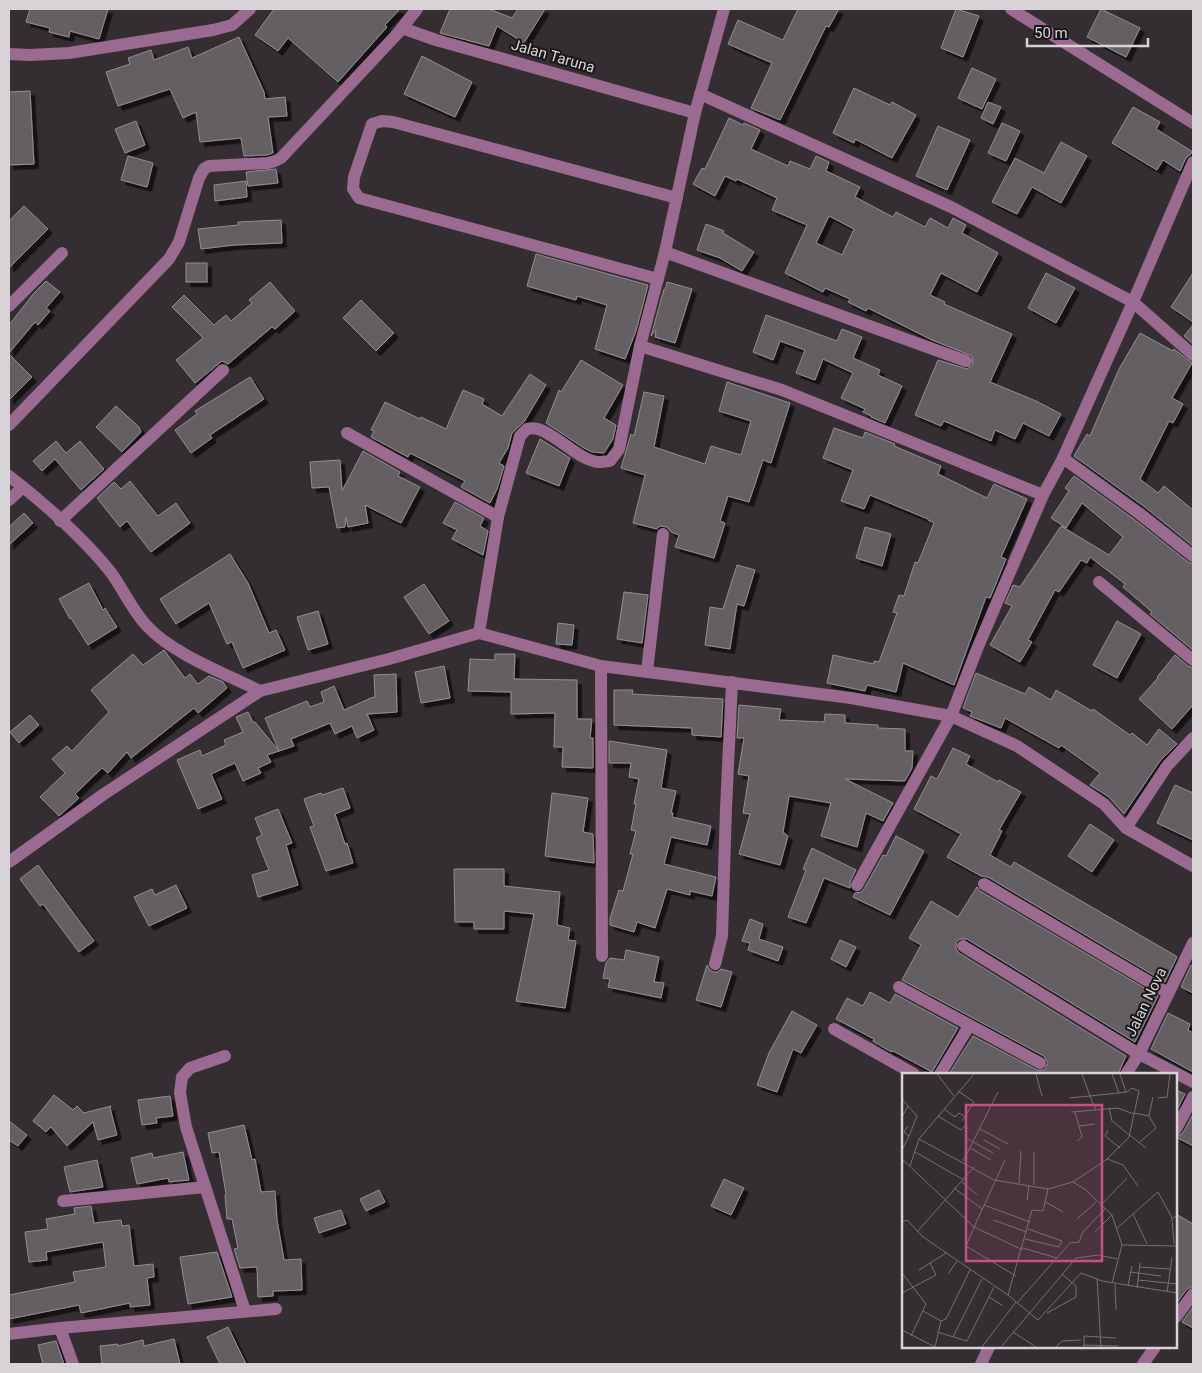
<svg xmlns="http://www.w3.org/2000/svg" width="1202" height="1373" font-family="Roboto,sans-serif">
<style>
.building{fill:#645e62;stroke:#948e93;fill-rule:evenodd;filter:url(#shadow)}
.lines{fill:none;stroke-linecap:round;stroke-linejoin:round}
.minor{stroke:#9a6a90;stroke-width:12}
.labels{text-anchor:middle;stroke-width:4;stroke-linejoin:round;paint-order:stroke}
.street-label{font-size:15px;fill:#d7d3d6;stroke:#1a1719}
.inset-road{fill:none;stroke:#757074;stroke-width:1}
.view{fill:#c85080;fill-opacity:0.15;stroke:#c85080;stroke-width:2.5}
.inset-edge{fill:none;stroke:#d7d3d6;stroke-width:2.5}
</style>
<defs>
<filter id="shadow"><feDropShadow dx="4.5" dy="4.5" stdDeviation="0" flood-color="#0009"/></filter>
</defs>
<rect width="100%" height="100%" fill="#342e32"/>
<g class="building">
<polygon points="30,9 108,9 99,39 70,31 69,37 49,32 50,28 26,22"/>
<polygon points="274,9 400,9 385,25 387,27 338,82 288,38 278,51 255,35"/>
<polygon points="450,9 489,9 512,18 518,9 545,9 524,43 497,26 489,46 440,33"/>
<polygon points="798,9 839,9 829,27 826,26 780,120 751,108 772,63 728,44 738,20 783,40"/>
<polygon points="956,9 979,16 963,57 941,48"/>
<polygon points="1101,9 1140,28 1126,57 1087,37"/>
<polygon points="239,37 264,92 265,99 285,97 287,116 268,117 273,153 267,155 244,156 241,138 200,142 196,112 183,118 170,89 118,106 106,72 130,64 128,58 151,50 154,60 188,47 192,58"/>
<polygon points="422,56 472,82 455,117 404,94"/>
<polygon points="972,68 996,79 982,109 958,98"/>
<polygon points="854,88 890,105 892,102 916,115 892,158 855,139 854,143 833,133"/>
<polygon points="30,91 34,164 9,165 9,92"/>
<polygon points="988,102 1001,107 993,124 981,118"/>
<polygon points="1133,107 1160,122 1156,129 1193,152 1186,158 1180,171 1163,160 1157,170 1112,143"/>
<path d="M729,118L743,125L744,123L760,130L751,149L788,166L790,161L810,169L816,156L829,162L826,171L860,187L855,197L893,217L896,212L925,227L930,218L948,228L953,218L966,225L962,233L998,253L977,292L941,273L930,295L945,302L944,304L1012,334L990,382L1036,401L1061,414L1049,436L1023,423L1015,439L995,430L991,441L944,421L941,426L915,415L938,360L967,369L973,364L972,356L932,340L868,308L866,311L848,302L850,299L825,288L823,292L785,273L807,225L772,210L777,198L737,179L736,181L725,176L715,196L693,184L702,168L705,169ZM829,216L854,229L842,255L816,243Z"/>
<polygon points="136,121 145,145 125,153 115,129"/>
<polygon points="1002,123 1020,131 1006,161 988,153"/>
<polygon points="938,126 970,140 947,190 916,176"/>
<polygon points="1061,142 1087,156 1061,203 1032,187 1017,214 992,202 1015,158 1044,173"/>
<polygon points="128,156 153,163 147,187 121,180"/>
<polygon points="276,169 278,183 248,186 246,172"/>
<polygon points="246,181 247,197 215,201 214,185"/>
<polygon points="24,206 48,229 9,268 9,221"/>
<polygon points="281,220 282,243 234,245 201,249 198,229 238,225 238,222"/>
<polygon points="706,224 724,231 723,233 754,252 742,271 720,258 697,250"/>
<polygon points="536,254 648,285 636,331 625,359 595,349 607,305 577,296 576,300 527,286"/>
<rect x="186" y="263" width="21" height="19"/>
<polygon points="1046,273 1075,288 1056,323 1028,308"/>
<polygon points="1193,273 1193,322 1171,307"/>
<polygon points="46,281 60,292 46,308 50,311 38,325 35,322 9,353 9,325 34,293"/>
<polygon points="270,282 295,311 275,329 272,327 228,364 222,361 195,383 176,360 203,338 172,307 184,295 214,325 226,315 231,321 252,303 249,300"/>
<polygon points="667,282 692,289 675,343 655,337 656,330 651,336 664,289 665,290"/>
<polygon points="361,300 394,333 376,351 343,318"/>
<polygon points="766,315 837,341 842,329 862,337 853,358 880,370 878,375 902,386 885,423 871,417 871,416 863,412 865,409 841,398 853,373 823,359 815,380 796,373 805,350 780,341 773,360 753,352"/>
<polygon points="1193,325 1193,344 1184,336"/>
<polygon points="1140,333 1173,351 1174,349 1192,363 1172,398 1183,404 1173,423 1169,421 1140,479 1158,493 1164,486 1193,510 1193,546 1145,507 1074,456 1087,434 1090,436 1119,369"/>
<polygon points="9,354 32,377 9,400"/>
<polygon points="581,360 623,385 604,418 616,425 613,439 604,453 592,452 584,448 546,423 559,390 561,392"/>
<polygon points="530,374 546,385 524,422 512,433 508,448 499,463 504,466 497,489 490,503 461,487 465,481 410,453 408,457 371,437 374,431 371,430 385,402 420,419 421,417 446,429 463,390 484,399 482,404 502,416"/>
<polygon points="250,377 264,399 210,435 212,438 191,453 175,430 197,414 195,411"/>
<polygon points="727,382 790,403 771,463 763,460 749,502 728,496 720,521 725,523 714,558 675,547 679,535 671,532 667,527 660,526 657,529 633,523 645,475 621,468 631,434 634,436 644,392 664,396 654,447 705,464 711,446 741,455 751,421 719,411"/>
<polygon points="116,406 139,427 141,432 122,452 96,427"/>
<polygon points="834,428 863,438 865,432 895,444 894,446 941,466 938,474 987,498 994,484 1027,499 1001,557 1006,559 990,598 986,597 954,685 903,663 896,692 867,685 865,691 827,683 833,655 874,664 874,661 879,662 897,613 893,612 899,595 904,596 915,562 918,563 934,523 928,520 928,519 870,495 864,509 841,501 853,470 823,458"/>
<polygon points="540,439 570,458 559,486 526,473"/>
<polygon points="56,441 66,453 80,441 104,469 81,490 55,459 42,471 33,461"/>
<polygon points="363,451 400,472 398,476 420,487 401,523 365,505 368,523 348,527 346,517 345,527 337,528 329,487 312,488 310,462 340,460 342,491"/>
<polygon points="1074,476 1135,520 1188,562 1193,564 1193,650 1150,614 1152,612 1123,587 1125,584 1090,557 1087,563 1081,560 1059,592 1055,590 1028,640 1032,642 1020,662 990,645 1012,606 1005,603 1013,585 1020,587 1061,526 1109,555 1123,537 1082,503 1066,528 1051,518 1069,491 1065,488"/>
<polygon points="130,481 158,516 176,503 190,523 151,552 127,521 120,527 97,498 114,482 121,489"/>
<polygon points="455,502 484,518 480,526 488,531 483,555 452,539 457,530 443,523"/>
<polygon points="24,513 33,523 9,545 9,527"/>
<polygon points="865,527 891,534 882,566 856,558"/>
<polygon points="230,554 248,583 269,633 276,630 285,650 243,668 232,642 227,644 209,603 176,624 160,599"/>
<polygon points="737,565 755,570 744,606 737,604 730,649 705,645 710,607 723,609"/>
<polygon points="89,583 103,610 105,608 117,627 88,645 71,618 70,619 59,599"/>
<polygon points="424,584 449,621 429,634 404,597"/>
<polygon points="624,592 648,595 642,643 617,639"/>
<polygon points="318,611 328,644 308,650 297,617"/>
<polygon points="1117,621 1141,634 1117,678 1093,665"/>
<polygon points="558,623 574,625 572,645 556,644"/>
<polygon points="164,650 185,678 190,674 198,684 209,676 223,682 227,688 198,713 194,708 131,758 127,752 108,773 102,768 75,794 79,798 59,816 40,797 65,773 52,759 67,746 72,751 109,712 91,690 133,654 143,665"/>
<polygon points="495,654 515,654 514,679 577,680 577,719 592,719 590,738 593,738 593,768 562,767 563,747 554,747 555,713 511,714 511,692 468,691 470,659 495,660"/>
<polygon points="1175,655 1188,666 1193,668 1193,705 1172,729 1139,699 1158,678 1157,677"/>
<polygon points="444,666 450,698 421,703 415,672"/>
<polygon points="976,673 1025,694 1029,687 1051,700 1056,690 1092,711 1093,709 1130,735 1132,733 1147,745 1159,729 1177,744 1160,761 1124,814 1109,797 1090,785 1100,773 1061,745 1059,748 1005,718 1001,728 970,716 972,712 963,708"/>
<polygon points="396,674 397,712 367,714 374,730 357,738 352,726 335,734 330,723 291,739 294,746 279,751 265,718 307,701 310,707 324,702 321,692 334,686 344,710 371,698 375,697 374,675"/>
<polygon points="614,690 633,690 632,694 723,699 721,737 692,735 692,728 614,725"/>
<polygon points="739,705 781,709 779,720 824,722 825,714 845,715 845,723 878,725 878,728 905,729 905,751 913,751 912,768 905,781 845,779 893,803 883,821 866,813 857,847 821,836 831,803 789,796 783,832 788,836 780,865 739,854 750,814 743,813 749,776 738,774 744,738 737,738"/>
<polygon points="248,712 253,722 255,722 279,751 267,755 271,762 258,768 261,773 243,781 235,763 211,774 222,799 198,809 177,760 200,750 202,756 226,745 224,740 243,732 236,717"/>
<polygon points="30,715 39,725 19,743 10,732"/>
<polygon points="609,741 667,750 661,788 676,791 671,813 673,813 672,817 711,826 707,845 671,837 664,864 716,877 712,896 690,891 690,895 667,889 655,928 637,922 634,932 610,925 610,918 619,890 623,891 633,854 630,854 636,831 631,830 636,804 634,804 639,779 629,777 631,763 609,763"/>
<polygon points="953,748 970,756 966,764 998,782 999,780 1021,792 999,830 1002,831 990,855 1011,867 1014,862 1176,956 1177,957 1165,982 988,877 981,876 947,857 961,834 914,809 931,776 937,779"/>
<polygon points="1175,785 1193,793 1193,840 1157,823"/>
<polygon points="343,788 350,808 335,814 345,844 347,843 353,863 326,871 310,827 314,826 304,799 321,793 322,795"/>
<polygon points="552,793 588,798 583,832 593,834 594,863 545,856"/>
<polygon points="278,809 292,843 286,845 298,885 258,897 252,875 269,870 256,838 262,835 255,818"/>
<polygon points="1090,824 1114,840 1092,872 1068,856"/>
<polygon points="896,836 924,851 890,915 853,897 855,893 861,892 864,889 883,855 886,856"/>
<polygon points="812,848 856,870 850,882 850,888 824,878 806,923 788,917 806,870 803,869"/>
<polygon points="38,865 94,941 79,952 43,904 40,906 20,879"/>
<polygon points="454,869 504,869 504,886 560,892 557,925 570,928 568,940 576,941 565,1008 516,1001 534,914 504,911 504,929 474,929 474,922 455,922"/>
<polygon points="176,885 187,908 149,926 134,897 152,889 155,895"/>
<polygon points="977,887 980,891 1158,996 1135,1042 967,939 960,939 956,942 956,949 959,953 1126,1056 1118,1074 949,1074 973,1036 1037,1070 1044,1070 1048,1063 1044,1056 902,980 921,945 909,938 931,901 958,917"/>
<polygon points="750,919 763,924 759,939 783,947 778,961 748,950 750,943 742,941"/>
<polygon points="840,940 856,947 846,967 831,959"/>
<polygon points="626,950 659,957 654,982 664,983 661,998 608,987 610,979 603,978 606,963 610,958 624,960"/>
<polygon points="707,965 709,969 713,972 718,972 721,969 732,972 721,1007 696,1000"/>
<polygon points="1191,965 1193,966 1193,993 1181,987"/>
<polygon points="870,992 890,1003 895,994 958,1028 932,1072 893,1051 892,1052 886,1049 873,1041 874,1039 836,1019 847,998 863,1006"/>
<polygon points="792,1011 817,1025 801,1053 793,1049 777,1092 757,1085 769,1053"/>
<polygon points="1168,1013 1190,1024 1188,1030 1193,1033 1193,1072 1151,1049"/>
<polygon points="1176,1090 1185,1094 1176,1112"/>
<polygon points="54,1095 73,1110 77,1106 84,1113 111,1106 110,1108 117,1135 98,1140 93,1122 67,1146 51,1127 46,1132 33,1121"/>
<polygon points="170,1096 173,1116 156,1118 157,1123 142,1125 138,1100"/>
<polygon points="1193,1114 1193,1146 1176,1137 1183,1133"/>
<polygon points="9,1121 27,1135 18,1146 9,1140"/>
<polygon points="244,1125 252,1160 255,1159 261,1192 275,1191 277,1220 284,1260 301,1259 302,1290 273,1291 273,1296 258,1297 257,1267 240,1268 234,1249 238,1248 232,1219 227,1219 225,1195 226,1194 219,1152 212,1153 208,1133"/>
<polygon points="183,1152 189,1180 169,1182 168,1178 137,1184 131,1158 152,1153 153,1158"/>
<polygon points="97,1160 103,1187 70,1192 64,1167"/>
<polygon points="724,1179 744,1188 731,1215 711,1206"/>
<polygon points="379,1190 385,1202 366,1211 360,1199"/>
<polygon points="91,1206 94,1223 121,1220 122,1226 129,1225 134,1266 153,1264 154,1277 147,1278 150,1305 130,1307 130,1303 81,1313 79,1305 9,1319 9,1295 75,1282 73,1272 106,1267 103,1242 46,1252 47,1260 29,1262 25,1232 48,1229 46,1219 75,1214 74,1208"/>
<polygon points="341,1210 346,1224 319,1233 314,1218"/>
<polygon points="1176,1214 1193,1224 1193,1286 1187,1289 1176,1304"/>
<polygon points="217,1252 232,1297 188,1304 180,1257"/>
<polygon points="1193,1307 1193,1328 1182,1322"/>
<polygon points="228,1327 246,1364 220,1364 207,1337"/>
<polygon points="174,1339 180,1364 102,1364 100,1346 118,1344 118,1346 143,1340 144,1346"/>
<polygon points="56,1341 64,1364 43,1364 38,1345"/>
</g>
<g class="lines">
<g class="minor">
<polyline points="1011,9 1193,123"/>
<polyline points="402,28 436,40 695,113"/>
<polyline points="9,54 30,55 69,53 213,30 232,25 250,9"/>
<polyline points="700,94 951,207 1133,302 1063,458 1043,495 977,649 951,716 857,885"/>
<polyline points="1193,162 1133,302 1193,355"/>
<polyline points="665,252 966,361"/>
<polyline points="658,279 359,198 353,189 354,177 372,124 382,121 393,122 677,198"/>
<polyline points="9,306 62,253"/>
<polyline points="640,346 782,390 1043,495"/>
<polyline points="9,425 169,259 179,242 199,178 204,169 209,166 268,163 275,161 281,158 398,33 417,9"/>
<polyline points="347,433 498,517"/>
<polyline points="1063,458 1140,514 1193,556"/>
<path d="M9,476C42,501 83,538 109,570C123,588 132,611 148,627C173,654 226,674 260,691"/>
<polyline points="9,500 23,487"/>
<polyline points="60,521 223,370"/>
<polyline points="1099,582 1193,660"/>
<path d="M479,633L498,517L520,436L527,429C548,423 575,460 598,462C602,462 607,461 610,461L619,449L640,346L665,252L695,113L724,9"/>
<polyline points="601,666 602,956"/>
<polyline points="647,671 663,534"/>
<polyline points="1126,828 1167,766 1193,738"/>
<polyline points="9,862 104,794 260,691 389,659 479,633 601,666 851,698 951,716 1017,746 1104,804 1126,828 1193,866"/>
<polyline points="984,884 1168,993"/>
<polyline points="963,946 1139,1054 1193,1082"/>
<polyline points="715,964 722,936 726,808 732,682"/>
<polyline points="899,987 1040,1063"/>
<polyline points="834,1029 914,1074"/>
<polyline points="225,1056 190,1068 182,1077 180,1093 186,1127 245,1311"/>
<polyline points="940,1074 969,1026"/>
<polyline points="1126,1074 1139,1054 1193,943"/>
<polyline points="1176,1129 1193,1097"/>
<polyline points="63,1201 205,1187"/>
<polyline points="1176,1317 1193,1294"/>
<polyline points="60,1328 276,1309"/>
<polyline points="9,1334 60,1328 73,1364"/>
<polyline points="981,1364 989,1347"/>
<polyline points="1143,1364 1155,1347"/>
</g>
</g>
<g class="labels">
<g class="street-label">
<text transform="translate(553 56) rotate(16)" y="5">Jalan Taruna</text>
<text transform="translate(1146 1002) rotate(-64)" y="5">Jalan Nova</text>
</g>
</g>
<g transform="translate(902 1073)">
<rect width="275" height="275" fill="#342e32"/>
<path class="inset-road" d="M35,1L52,23M134,1L140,23M210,1L217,20M218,1L224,19M56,18L72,29L60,48M167,25L188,23L194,37L215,35L232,41M256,25L265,24L268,1M0,26L6,33L0,44M6,33L15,43L7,63M207,35L210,48L244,75M42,36L53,44L57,40L62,43M169,39L194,37M173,39L180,64L175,68M232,40L247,43M36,43L59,57L64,52M177,53L193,51M78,56L106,71M206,57L203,63L218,75M64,65L91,80M17,66L92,107L146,116L171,109L204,87L227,64L237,18L230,15L225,19L188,23L180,1M82,67L98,76M238,69L254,55L247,43L251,24M68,75L89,87M0,77L7,63L2,59L6,53M13,79L62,107M132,79V112M0,86L72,154L64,173L114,203M205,86L221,92L236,113M103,87L72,154L121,177M61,88L96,19M8,93L17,66L72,1M60,109L75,122M171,109L184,117L210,142L220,172L210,210M117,110L119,78M52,115L80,136M125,127L127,112M144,129L161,139M82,132L128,149M198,133L225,105M231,141L245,171M270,145L272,171M175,146L194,129M91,147L125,159M0,149L5,147L21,164L106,222L136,247L179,200L200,208L275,220M214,156L256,119L270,145L275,143M15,159L72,94M193,159L210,142M123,166L157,174L160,168L126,156M220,172L275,173M121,175L155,185M237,194L268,196M17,197L44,180M228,199L259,203M0,200L24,231L9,263M46,201L55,188M195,205L199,274M236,207L275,211M213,211L214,237M226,213L230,193M235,215L238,190M265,219L270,185M0,220L34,202L28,190M106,222L130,137L141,138L146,116M87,224L101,233M115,230L168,170L177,169L181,159L203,136M21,238L39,248M145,240L174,224V213L160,201M0,257L33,274M35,259L65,268L92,214M111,259L134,274M51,264L80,206M182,272L216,273M33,274L39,248L44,246L68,197M80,274L114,229M99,274L174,185L197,182L215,186M154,274L160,268L179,267M182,274V263L214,265"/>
<path class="view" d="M64,32H200V188H64Z"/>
<rect width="275" height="275" class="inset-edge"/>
</g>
<rect width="1202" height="1373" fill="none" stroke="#d7d3d6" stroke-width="20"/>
<path d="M1027 38v8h121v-8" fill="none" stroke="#d7d3d6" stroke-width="2.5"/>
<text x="1034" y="38" font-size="15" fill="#d7d3d6" stroke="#1a1719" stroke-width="4" paint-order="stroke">50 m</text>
</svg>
